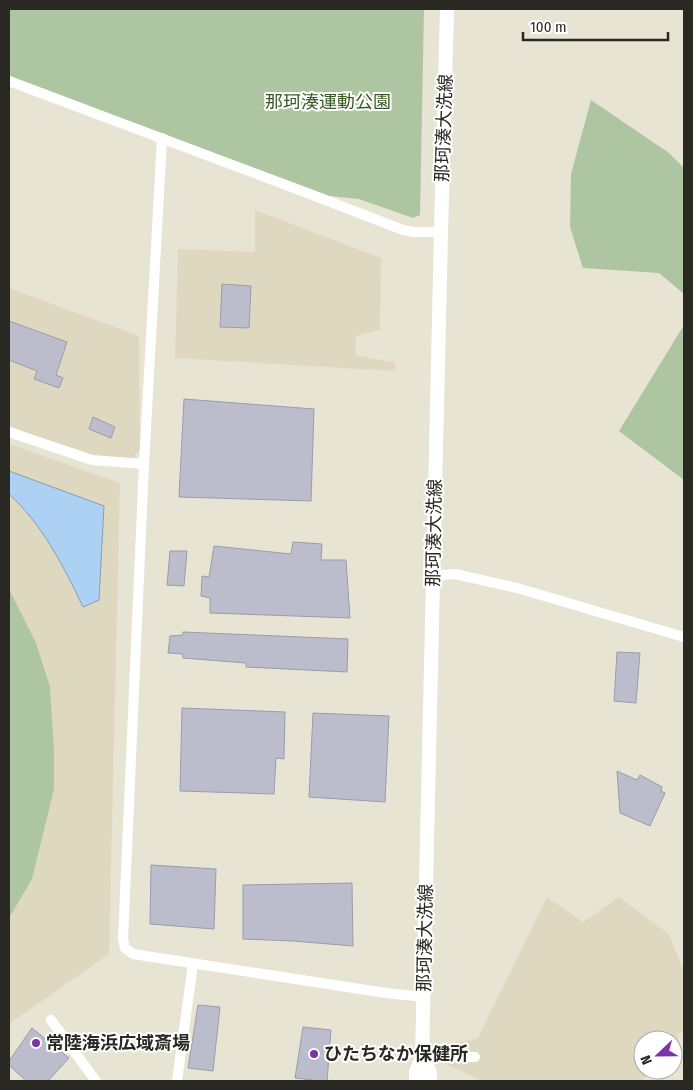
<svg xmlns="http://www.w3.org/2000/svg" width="693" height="1090" font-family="'Fira Sans Condensed','Noto Sans JP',sans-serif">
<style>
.built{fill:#dfd8c1}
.green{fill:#aec5a1}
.water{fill:#add1f3;stroke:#869eb4}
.building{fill:#bbbccc;stroke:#9b9cac}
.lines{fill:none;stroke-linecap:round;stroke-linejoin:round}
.minor{stroke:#fff;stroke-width:10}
.major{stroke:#fff;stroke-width:14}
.poi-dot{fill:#7c33a6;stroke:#fff;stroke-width:2}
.labels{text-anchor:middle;stroke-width:4;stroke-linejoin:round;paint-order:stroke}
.park-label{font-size:18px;fill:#385922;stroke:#fff}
.street-label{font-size:18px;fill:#2a2822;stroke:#fff}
.poi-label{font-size:18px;font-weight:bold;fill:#2a2822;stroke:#fff;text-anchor:start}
</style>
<rect width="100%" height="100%" fill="#e8e4d3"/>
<g class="built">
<polygon points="255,210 381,258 380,330 356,336 355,355 395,363 395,371 175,358 178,249 255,252"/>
<polygon points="9,288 139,336 140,449 129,463 77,452 9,426"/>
<polygon points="9,444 120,483 109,954 9,1024"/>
<polygon points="547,897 583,922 619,897 669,934 684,972 684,1031 678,1034 679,1045 673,1048 673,1040 643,1040 643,1070 654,1070 641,1081 483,1081 448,1065 446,1045 478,1038"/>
</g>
<g class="green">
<polygon points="9,9 424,9 420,215 413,218 359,199 310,194 9,81"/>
<polygon points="591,100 669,153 684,168 684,294 659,273 583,268 570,227 571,174"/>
<polygon points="684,325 684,480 619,431"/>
<polygon points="9,589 36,643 50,687 54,751 54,789 32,879 9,918"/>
</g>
<path class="water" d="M9,471L104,506L99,600L83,607C64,567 42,524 9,494Z"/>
<g class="building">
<polygon points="222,284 251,286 249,328 220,327"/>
<polygon points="9,321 67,342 56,375 63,378 59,388 34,379 37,371 9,360"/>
<polygon points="184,399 314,409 311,501 179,497"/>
<polygon points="93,417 115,427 111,438 89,429"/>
<polygon points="293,542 322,544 321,560 346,560 350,618 210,613 210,598 201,596 202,576 209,577 214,546 291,554"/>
<polygon points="170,551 187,551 184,586 167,585"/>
<polygon points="183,632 348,639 347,672 246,667 246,663 183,658 183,654 168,653 170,636 183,635"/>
<polygon points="617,652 640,653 636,703 614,701"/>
<polygon points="182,708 285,712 284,759 276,758 274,794 180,791"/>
<polygon points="313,713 389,716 385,802 309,797"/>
<polygon points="617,771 637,780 640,775 662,787 661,791 665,793 650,826 620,813"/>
<polygon points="151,865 216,869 214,929 150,924"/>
<polygon points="352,883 353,946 293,941 243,939 243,885"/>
<polygon points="198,1005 220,1007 213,1071 188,1068"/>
<polygon points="303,1027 331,1030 327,1081 313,1081 313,1080 295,1078"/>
<polygon points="32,1028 69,1058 48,1081 26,1081 9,1065 9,1061"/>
</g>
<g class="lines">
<g class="minor">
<polyline points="9,81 310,194 403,230 413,232 441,232"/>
<polyline points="162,138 144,464 123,939 125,948 133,954 386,993 424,997"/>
<polyline points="9,432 92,460 144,464"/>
<polyline points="433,576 455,574 517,588 684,637"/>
<polyline points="51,1020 96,1081"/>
<polyline points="422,1057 475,1057"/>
<polyline points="177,1081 193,964"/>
</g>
<g class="major">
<polyline points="422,1057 430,1072 430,1081"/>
<polyline points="416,1081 416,1072 422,1057 441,232 447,9"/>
</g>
</g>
<g class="poi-dot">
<circle cx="36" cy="1043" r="5"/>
<circle cx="314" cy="1054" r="5"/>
</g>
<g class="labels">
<g class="park-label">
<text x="328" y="108">那珂湊運動公園</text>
</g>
<g class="street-label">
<text transform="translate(444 128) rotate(-88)" y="6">那珂湊大洗線</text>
<text transform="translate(434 533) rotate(-89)" y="6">那珂湊大洗線</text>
<text transform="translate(425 938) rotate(-89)" y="6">那珂湊大洗線</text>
</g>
<g class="poi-label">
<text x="46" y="1049">常陸海浜広域斎場</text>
<text x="324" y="1060">ひたちなか保健所</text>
</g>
</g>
<rect width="693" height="1090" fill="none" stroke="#2a2822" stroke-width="20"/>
<g transform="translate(658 1055) rotate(248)"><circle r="24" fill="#ffffff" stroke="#aaa9a7"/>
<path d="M0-4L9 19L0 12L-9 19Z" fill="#7c33a6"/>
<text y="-8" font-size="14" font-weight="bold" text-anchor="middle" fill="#2a2822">N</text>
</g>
<path d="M523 32v8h145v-8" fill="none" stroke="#2a2822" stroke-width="2.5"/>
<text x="530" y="32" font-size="15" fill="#2a2822" stroke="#ffffff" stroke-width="4" paint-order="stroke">100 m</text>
</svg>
